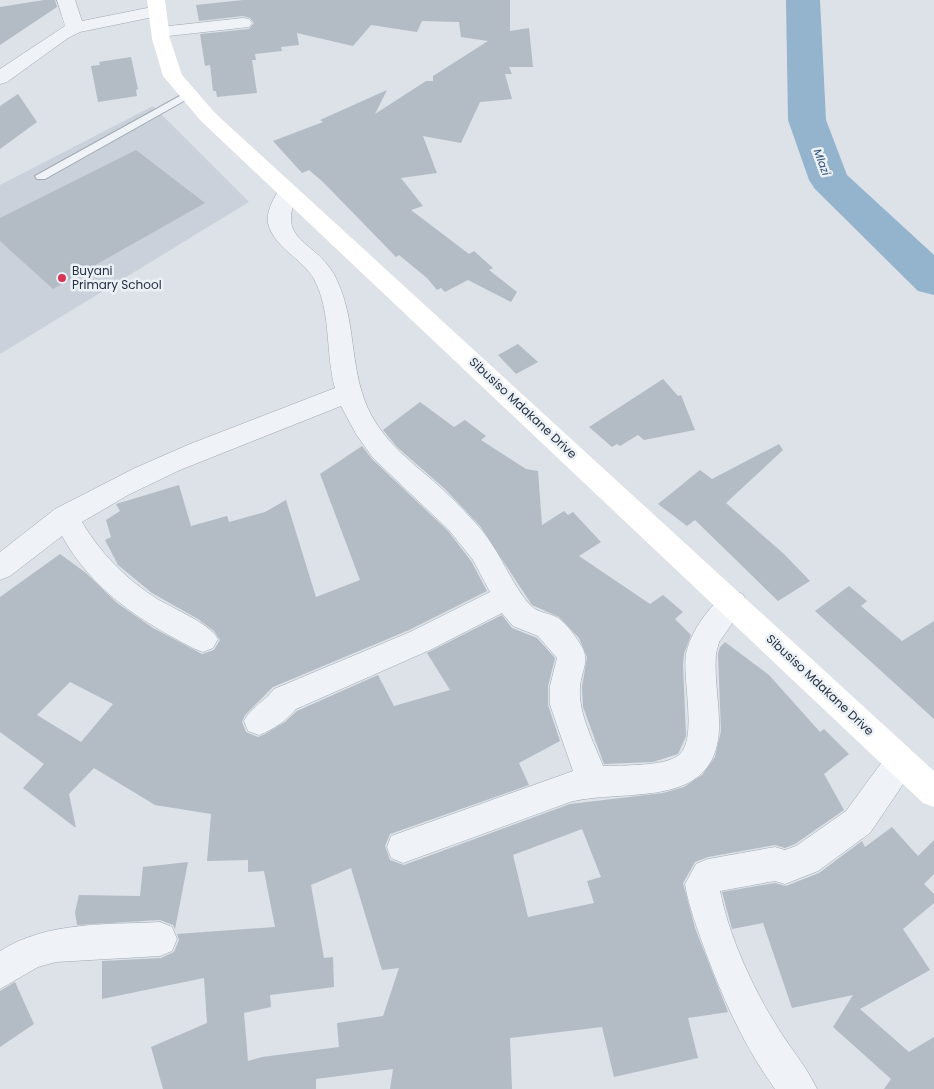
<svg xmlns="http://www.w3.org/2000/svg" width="934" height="1089" font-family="Poppins,sans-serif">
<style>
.built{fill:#cad1da}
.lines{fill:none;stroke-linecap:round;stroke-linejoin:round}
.river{fill:#94b3cc;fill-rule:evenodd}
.building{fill:#b3bbc5;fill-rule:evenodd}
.lane-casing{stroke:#a1a9b2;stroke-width:2}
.street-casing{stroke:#a1a9b2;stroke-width:1}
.lane{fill:#eff2f6;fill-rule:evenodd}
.street{fill:#eff2f6;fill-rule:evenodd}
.secondary{fill:#fff;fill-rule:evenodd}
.poi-dot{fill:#d93559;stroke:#ecf1f6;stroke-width:2}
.labels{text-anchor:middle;stroke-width:5;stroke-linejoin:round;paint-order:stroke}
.far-water-label{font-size:11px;font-style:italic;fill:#2c5277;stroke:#ecf1f6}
.poi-label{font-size:12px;fill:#253040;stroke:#ecf1f6;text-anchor:start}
.street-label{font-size:12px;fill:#253040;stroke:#ecf1f6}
</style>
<rect width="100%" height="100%" fill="#dce2e8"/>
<polygon class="built" points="153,106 249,202 0,354 0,185"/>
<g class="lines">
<polygon class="river" points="786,0 820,0 826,120 847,175 934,255 934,295 918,291 815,189 809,180 788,120"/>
</g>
<g class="building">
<polygon points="44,0 55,0 57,7 0,45 0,7"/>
<polygon points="243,0 510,0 510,31 529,28 533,67 509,67 512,74 505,74 512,99 480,102 461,143 423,136 437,173 401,178 423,206 411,210 469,254 474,251 493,268 489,270 517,292 511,302 468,280 445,292 441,288 437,290 427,278 399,255 396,257 323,182 309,170 302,173 273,141 323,122 320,120 387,90 375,114 426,81 433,81 433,76 488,41 461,37 459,22 422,21 417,32 371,25 353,46 297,33 299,45 281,47 282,51 255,54 256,60 252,60 257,93 217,97 216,91 213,91 210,65 205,66 200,34 249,29 254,23 250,18 243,16 199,21 196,5"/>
<polygon points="131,57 138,89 136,90 137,96 98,102 91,66 100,65 99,62"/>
<polygon points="18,94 37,122 0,149 0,106"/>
<polygon points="136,150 205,203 53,289 0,241 0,218"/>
<polygon points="518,344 538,362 516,374 498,355"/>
<polygon points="663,379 678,396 681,395 695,430 644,440 638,435 620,446 617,444 612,447 589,427"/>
<polygon points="420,402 454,427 465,420 486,436 481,440 526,469 538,471 542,525 564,511 568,515 573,512 601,542 579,556 650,604 663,595 683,612 675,619 691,635 684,654 683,665 686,736 678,754 653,762 604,764 583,707 582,687 587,657 579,638 559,617 532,605 480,526 445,489 397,447 383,430"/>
<polygon points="779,444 783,450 726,503 784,554 810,581 778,601 695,520 687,526 658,504 700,470 712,479"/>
<path d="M362,446L372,459L448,531L471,561L487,591L409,630L273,687L245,715L242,722L246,732L258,737L265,734L285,722L297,711L378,675L394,706L450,690L427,653L502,615L512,628L537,638L555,658L548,686V705L560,741L519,763L529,785L390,834L385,846L390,860L404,865L570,804L663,793L684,787L702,775L715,757L721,731L718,654L720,647L725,642L769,675L820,732L824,729L849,754L824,774L844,810L795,844L785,848L775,845L708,857L695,862L683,883L695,928L728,1012L688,1018L698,1058L614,1077L602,1027L510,1038L512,1089H390L393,1069L316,1079V1089H163L151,1047L207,1023L204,978L102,999V961L161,958L174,952L179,940L177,934L275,927L264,871L248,872V860L207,861L211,814L155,805L94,768L69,794L76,828L23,788L44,764L0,732V597L60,554L86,573L117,603L153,628L202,654L214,650L220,640L214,631L198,619L152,593L118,565L105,540L111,537L106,520L120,511L116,504L179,485L191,526L227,516L229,522L265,512L286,500L316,597L360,580L320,474ZM70,682L113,704L81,742L37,715ZM582,829L601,877L587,881L594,903L528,917L513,855ZM351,868L382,970L399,968L383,1016L337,1023L339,1047L262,1057L248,1061L244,1013L271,1007L270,995L334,987L333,957L324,958L311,885Z"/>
<polygon points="849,586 867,601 861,606 902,641 934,621 934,719 815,611"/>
<polygon points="892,827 918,856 934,840 934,874 924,884 934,894 934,903 903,929 930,970 860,1009 909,1052 934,1037 934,1089 884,1089 891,1079 833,1027 853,995 792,1008 763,923 732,929 722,892 775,883 786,886 819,873 862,841 865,847"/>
<polygon points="188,862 175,929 173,925 160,920 77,925 75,912 79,895 140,896 143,867"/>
<polygon points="15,982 34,1024 0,1047 0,991"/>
</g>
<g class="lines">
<g class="lane-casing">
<polygon id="lane" points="187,92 191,93 191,97 45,179 37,179 35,176"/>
</g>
<g class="street-casing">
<g id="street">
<polygon points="57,0 75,0 82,21 157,6 163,7 166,11 163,15 80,32 68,38 7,82 0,84 0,69 65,26"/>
<polygon points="243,18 249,19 252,23 249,27 160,37 154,36 151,32 154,28 160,27"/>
<path d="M288,185L295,187L299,192C273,243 317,239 336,278C360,327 346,380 378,426C393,448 411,462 431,479C448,494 464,510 479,527C501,552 510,583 531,606C538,613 550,613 558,618C568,625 576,637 582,647C590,661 581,672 580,687C578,714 594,742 603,766C622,765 664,767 679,755C698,739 682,679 686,654C690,635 701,619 714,604C724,594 729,589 743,594L747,603L719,642L716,654C714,680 720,705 719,731C714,811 624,788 570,802L403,863L391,858L387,847L391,836L573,771L550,705V686L557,658L538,636L513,626L502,613L430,650L296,709C286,721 274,729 259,735L248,731L244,721C250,707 265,702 274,689L410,632L490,592L473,560L449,530L373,458L356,434L341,406L180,470L128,495L82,522C99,551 123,576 151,595C168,607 209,622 218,639L213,648L203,652L193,648C139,620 92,590 62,536L10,576L0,580V552L55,509L135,468L190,444L335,388C325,353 332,313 314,279C302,258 274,248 268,223C266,211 274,197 281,187Z"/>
<path d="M901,746L912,751L917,761L912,771L870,833L818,871L785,884L775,881L720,891C729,936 753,989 778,1028C790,1048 807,1067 817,1089H775C745,1048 724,1001 706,953C698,930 689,908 685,884L696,864L708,859L775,847L785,850L796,846L846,811L890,751Z"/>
<path d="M160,922L172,927L177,939L172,951L160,956L56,962L38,967L0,989V951C48,921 105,925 160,922Z"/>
</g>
</g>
<use href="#lane" class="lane"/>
<use href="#street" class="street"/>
<polygon class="secondary" points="147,0 165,0 170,39 182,75 215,113 934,771 934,807 923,803 201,121 163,76 152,39"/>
</g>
<circle class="poi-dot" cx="62" cy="278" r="5"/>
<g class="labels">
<g class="far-water-label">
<text transform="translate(822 162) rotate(70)" y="4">Mlazi</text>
</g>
<g class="poi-label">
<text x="72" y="275">Buyani<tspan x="72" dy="14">Primary School</tspan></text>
</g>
<g class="street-label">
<text transform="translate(523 408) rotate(43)" y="4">Sibusiso Mdakane Drive</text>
<text transform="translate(820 685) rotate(43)" y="4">Sibusiso Mdakane Drive</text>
</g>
</g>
</svg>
